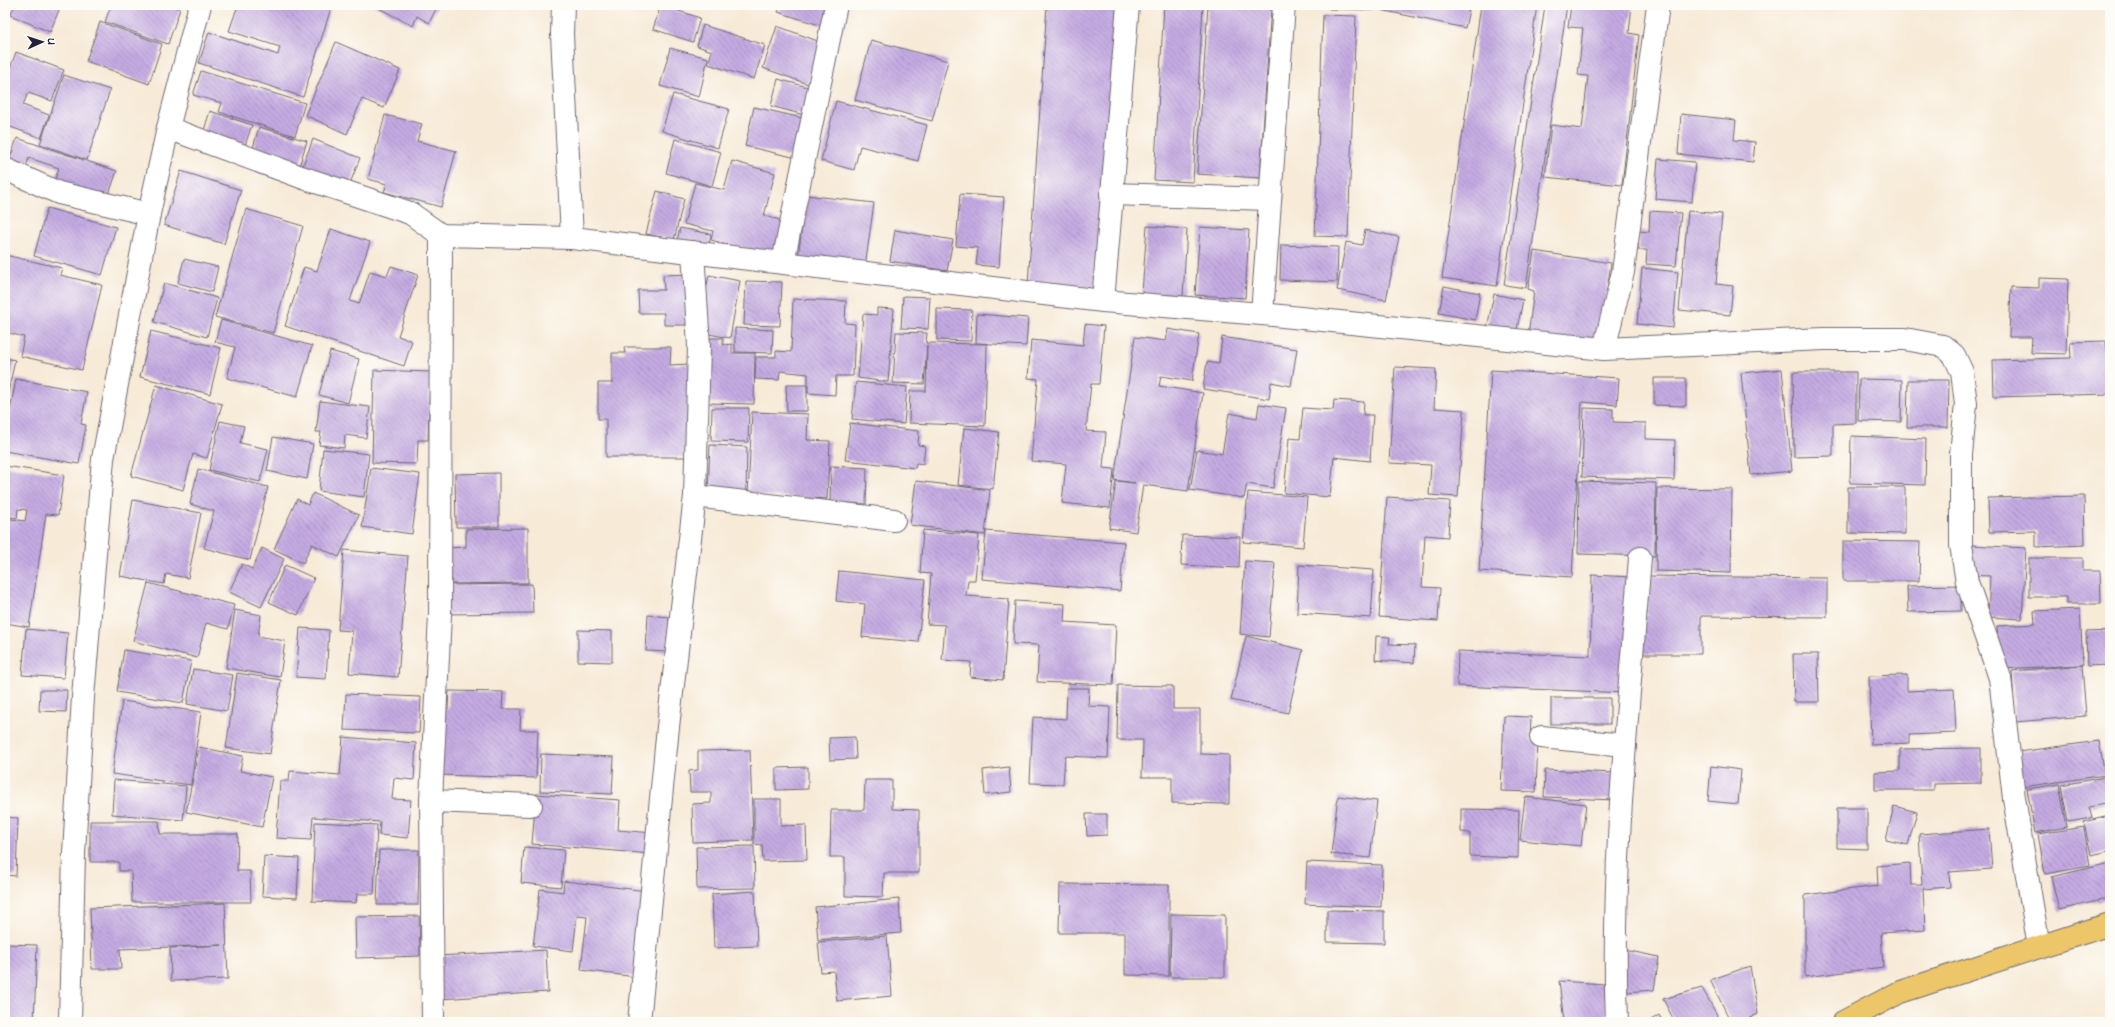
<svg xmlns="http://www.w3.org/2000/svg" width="2115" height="1027" font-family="'Architects Daughter',sans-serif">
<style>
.building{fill:url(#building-back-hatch)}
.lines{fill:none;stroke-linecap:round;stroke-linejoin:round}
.minor-casing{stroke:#6d6872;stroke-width:24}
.highway-casing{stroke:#6d6872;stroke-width:24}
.minor{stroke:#fff;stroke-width:22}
.highway{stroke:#ecc669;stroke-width:22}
</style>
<defs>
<pattern id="building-back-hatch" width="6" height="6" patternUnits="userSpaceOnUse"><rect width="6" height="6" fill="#c4aae2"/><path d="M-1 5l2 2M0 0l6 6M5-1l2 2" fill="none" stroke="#9f8ab8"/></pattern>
</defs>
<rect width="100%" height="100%" fill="#fdfcf7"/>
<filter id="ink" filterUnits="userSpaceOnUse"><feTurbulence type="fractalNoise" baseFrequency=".025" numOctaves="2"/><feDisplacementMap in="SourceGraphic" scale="8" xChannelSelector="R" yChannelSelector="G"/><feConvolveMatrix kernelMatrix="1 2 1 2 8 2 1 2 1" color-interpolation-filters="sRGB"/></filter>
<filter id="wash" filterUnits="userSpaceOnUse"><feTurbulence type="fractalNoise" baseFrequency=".012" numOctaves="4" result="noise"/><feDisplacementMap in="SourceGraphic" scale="16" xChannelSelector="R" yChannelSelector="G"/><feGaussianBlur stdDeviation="0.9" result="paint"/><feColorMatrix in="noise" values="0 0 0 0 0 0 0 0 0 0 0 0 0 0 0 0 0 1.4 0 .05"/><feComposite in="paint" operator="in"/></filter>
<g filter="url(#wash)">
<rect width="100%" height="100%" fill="#f7ead7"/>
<g id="blocks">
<g class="building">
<polygon points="15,5 61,5 50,32 10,15"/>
<polygon points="111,5 169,5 180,9 168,44 105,22"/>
<polygon points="238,5 332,5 303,97 199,63 209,32 278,55 280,47 229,31"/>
<polygon points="373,5 438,5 429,23 417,16 413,26"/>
<polygon points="661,5 700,18 693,42 653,29"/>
<polygon points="781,5 832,5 826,27 778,12"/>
<polygon points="1047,5 1118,5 1098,289 1028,284"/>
<polygon points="1164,5 1203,5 1193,182 1154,180"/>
<polygon points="1208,5 1271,5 1260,178 1197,174"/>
<polygon points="1329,5 1373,5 1372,10 1329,9"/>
<polygon points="1382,5 1470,5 1465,28 1381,10"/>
<polygon points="1481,5 1537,5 1497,286 1442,278"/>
<polygon points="1545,5 1567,5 1526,288 1504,285"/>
<polygon points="1571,5 1632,5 1629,33 1639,35 1622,185 1545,177 1551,125 1582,129 1588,76 1578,75 1583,28 1568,27"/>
<polygon points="1323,15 1356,16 1348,237 1315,236"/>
<polygon points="100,22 162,44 149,84 86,61"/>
<polygon points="703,25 765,45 754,79 708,64 712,51 697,46"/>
<polygon points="777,26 823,43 808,84 763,68"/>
<polygon points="871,40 948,61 932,121 855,100"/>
<polygon points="336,42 400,70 384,108 362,99 347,134 305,115"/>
<polygon points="670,48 708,58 699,97 660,86"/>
<polygon points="16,52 64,70 52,101 28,93 23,105 49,115 41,138 5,125 5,82"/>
<polygon points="201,71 305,103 295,136 219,112 222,103 193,95"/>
<polygon points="64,75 110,90 87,160 40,144"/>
<polygon points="778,79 815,89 808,116 771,106"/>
<polygon points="673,94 729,109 718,148 662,131"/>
<polygon points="836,101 927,125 918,161 860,146 854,170 821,161"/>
<polygon points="754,107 811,120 801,159 745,146"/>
<polygon points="210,111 252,125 242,154 201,140"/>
<polygon points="1681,114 1736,120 1734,140 1755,142 1753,162 1678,154"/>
<polygon points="385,115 422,124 417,141 456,151 441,207 384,192 387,184 368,179"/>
<polygon points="259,127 307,141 297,173 250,158"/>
<polygon points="17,138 117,171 106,203 53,185 59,168 29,158 24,172 7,167"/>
<polygon points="313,139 360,158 347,191 300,173"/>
<polygon points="675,139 721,152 712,186 666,173"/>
<polygon points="1658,159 1695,162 1692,202 1655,199"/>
<polygon points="732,161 775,173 764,216 784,221 774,257 711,240 713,231 684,224 695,183 724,190"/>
<polygon points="181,171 241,190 224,244 164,225"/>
<polygon points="657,191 684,199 674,240 646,234"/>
<polygon points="960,194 1004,197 999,267 976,265 978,248 956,246"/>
<polygon points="806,195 874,203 865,267 798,258"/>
<polygon points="47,208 116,227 102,275 34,256"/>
<polygon points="246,209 303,226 273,333 215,317"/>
<polygon points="1650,211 1681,213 1676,266 1646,264 1647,250 1638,250 1639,231 1649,232"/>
<polygon points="1688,211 1722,214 1716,284 1733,286 1730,315 1679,310"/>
<polygon points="1147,226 1187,229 1183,296 1142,293"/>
<polygon points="1200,227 1249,230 1245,298 1195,295"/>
<polygon points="680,228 711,234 708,250 676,244"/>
<polygon points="331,229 370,242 350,301 359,304 370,271 387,276 391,266 418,275 398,336 412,341 404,366 285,326 304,267 317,271"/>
<polygon points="895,230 953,240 947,271 890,261"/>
<polygon points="1365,230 1399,237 1386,300 1337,290 1346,242 1362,245"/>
<polygon points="1281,245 1338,247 1337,282 1280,280"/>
<polygon points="1534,251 1611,263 1599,345 1528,335 1534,291 1528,289"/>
<polygon points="5,255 62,268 60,275 102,285 82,370 20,356 24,337 5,332"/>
<polygon points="184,259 218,267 212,292 178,283"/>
<polygon points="1642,268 1678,272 1673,328 1637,324"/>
<polygon points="691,274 692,325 664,325 664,313 639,313 638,290 664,290 663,275"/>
<polygon points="709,275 740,281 730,338 698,332"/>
<polygon points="2039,278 2068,279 2066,354 2031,353 2032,337 2009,337 2011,287 2039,288"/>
<polygon points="746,281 782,282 780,326 744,325"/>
<polygon points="164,283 217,298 207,337 154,322"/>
<polygon points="1444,286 1480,293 1475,320 1439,313"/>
<polygon points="1494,294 1523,300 1515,339 1486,333"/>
<polygon points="903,296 930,297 928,329 901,328"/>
<polygon points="793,299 846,301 845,323 855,324 853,376 836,376 835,395 808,393 808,374 780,371 779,380 755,379 756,357 776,357 776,351 791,352"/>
<polygon points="877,308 894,309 888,382 858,378 863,314 877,315"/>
<polygon points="937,309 972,310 971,341 937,340"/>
<polygon points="977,314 1028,318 1026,346 976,343"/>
<polygon points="221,320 312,346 297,397 227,378 235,347 215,342"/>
<polygon points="1085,324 1104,326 1099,384 1091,384 1086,431 1106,432 1103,468 1114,469 1110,508 1062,503 1066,464 1031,461 1038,379 1028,378 1031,340 1083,345"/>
<polygon points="735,328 773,330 772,353 735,352"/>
<polygon points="1168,329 1199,334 1192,381 1161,376 1159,386 1203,393 1188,491 1143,485 1136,532 1109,528 1116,481 1135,483 1114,480 1135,337 1166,341"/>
<polygon points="151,331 221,348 210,394 140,377"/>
<polygon points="896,332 927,333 926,343 987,344 985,426 909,423 910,391 926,391 927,345 924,384 893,383"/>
<polygon points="1222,337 1297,349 1291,386 1271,382 1269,399 1203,389 1207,362 1219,364"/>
<polygon points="707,338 723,338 723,345 732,344 732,353 755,353 754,404 706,403"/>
<polygon points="2106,341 2107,350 2110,350 2110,394 1994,397 1993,360 2071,358 2070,342"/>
<polygon points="624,347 671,347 670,365 690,364 690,457 606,457 606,419 598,419 598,383 612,383 612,353 625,353"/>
<polygon points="330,351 359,359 348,403 319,395"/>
<polygon points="5,358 15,360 6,402 5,402"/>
<polygon points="1395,367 1436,369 1434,408 1464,410 1458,497 1429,495 1431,465 1389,463"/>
<polygon points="1782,369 1792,471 1751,475 1741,373"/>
<polygon points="374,370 430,372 428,440 418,440 417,464 372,463"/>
<polygon points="1491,370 1619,378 1617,405 1582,402 1572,577 1479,571"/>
<polygon points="1793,372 1856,372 1856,423 1833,424 1833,456 1794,457"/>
<polygon points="1654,378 1686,378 1686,406 1654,405"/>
<polygon points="16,379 87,392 81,424 86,425 79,464 5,451 5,437"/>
<polygon points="1859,379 1902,380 1901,422 1858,421"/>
<polygon points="1908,380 1949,380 1948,427 1907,427"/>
<polygon points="856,382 907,387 904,424 852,419"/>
<polygon points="156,385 222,404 207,458 193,454 183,490 131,476"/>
<polygon points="786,385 807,385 807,411 787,411"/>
<polygon points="1334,400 1364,402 1363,415 1373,415 1370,461 1334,457 1330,497 1284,493 1289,438 1300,439 1303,408 1333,410"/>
<polygon points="320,401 370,407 366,438 345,435 344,448 319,445 321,432 316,432"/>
<polygon points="1259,404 1286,408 1273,488 1247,484 1244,498 1190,490 1197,450 1222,454 1229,413 1257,418"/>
<polygon points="712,408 749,408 748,442 711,441"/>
<polygon points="1584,408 1613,409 1613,422 1646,423 1646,439 1675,440 1674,480 1582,477"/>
<polygon points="752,412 808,414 807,440 830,441 827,499 748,495"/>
<polygon points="220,421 244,426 240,443 268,449 260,482 209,470"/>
<polygon points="850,423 919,431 918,445 925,446 923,464 916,463 915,468 845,460"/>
<polygon points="964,428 999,432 993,489 958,485"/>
<polygon points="1851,436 1926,439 1925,485 1850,483"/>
<polygon points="273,437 313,444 307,479 267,471"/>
<polygon points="710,445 747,447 746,494 708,493"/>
<polygon points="323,449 369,454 364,497 319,491"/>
<polygon points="5,466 64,475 58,515 46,514 29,627 5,623 5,518 25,521 27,510 18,509 17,518 5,516"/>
<polygon points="831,466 867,468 866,504 830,502"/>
<polygon points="371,468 420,474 412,534 362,527"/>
<polygon points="198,469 268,487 250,560 204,548 214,511 190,504"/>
<polygon points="499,473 499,527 456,527 455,474"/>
<polygon points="916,481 990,490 985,535 910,525"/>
<polygon points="1579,481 1656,483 1655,556 1578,554"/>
<polygon points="1848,487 1905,487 1905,534 1848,533"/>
<polygon points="1657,488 1732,489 1731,573 1656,571"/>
<polygon points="1248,492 1307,497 1303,547 1243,542"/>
<polygon points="313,493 359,515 339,557 312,544 303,563 274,549 297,499 308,505"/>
<polygon points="2084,496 2085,545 2036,547 2036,531 1989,532 1988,498"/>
<polygon points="1387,497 1450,501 1448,537 1425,535 1422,587 1440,588 1438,621 1379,617"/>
<polygon points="133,500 201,513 188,578 166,574 164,584 120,576"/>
<polygon points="528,528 528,583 445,584 445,548 466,547 466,529"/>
<polygon points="923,530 979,535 975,580 968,580 966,596 1009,599 1003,680 970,677 971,662 942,660 945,625 927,624 931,574 920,573"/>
<polygon points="986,531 1124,542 1120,591 982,579"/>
<polygon points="1182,535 1240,537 1239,568 1181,565"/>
<polygon points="1843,541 1920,542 1919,581 1843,581"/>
<polygon points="1971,545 2026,548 2022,619 1988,617 1990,576 1969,575"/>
<polygon points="262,548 284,559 261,607 229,592 242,564 252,569"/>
<polygon points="344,550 408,556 398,677 349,673 352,631 338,630"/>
<polygon points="2029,558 2083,558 2083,571 2100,571 2101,604 2066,604 2066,597 2029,597"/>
<polygon points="1245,561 1275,563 1269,637 1240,634"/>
<polygon points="285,565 314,578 298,615 269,602"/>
<polygon points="1299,565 1374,570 1371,618 1297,613"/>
<polygon points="839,571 925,580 918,642 862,637 865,604 836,601"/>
<polygon points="1592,575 1632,577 1627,693 1457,686 1458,651 1590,656"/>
<polygon points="1647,576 1827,578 1827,617 1701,616 1701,654 1639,654 1640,615 1647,615"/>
<polygon points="148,583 234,605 228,629 206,623 197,658 133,641"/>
<polygon points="532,584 533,613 446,614 445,585"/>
<polygon points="1961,585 1961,611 1908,612 1907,586"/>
<polygon points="1015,601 1065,604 1064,622 1116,625 1113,685 1037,682 1039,645 1013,644"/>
<polygon points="2080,609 2083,665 1999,669 1997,626 2035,624 2034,611"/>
<polygon points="235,610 261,615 258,636 285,641 280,677 226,668"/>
<polygon points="648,615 669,617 668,652 646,651"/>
<polygon points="300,628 329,630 326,679 296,677"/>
<polygon points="26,629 68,633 64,678 22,675"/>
<polygon points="578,630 612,631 612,662 578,661"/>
<polygon points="2110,631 2110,665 2087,666 2086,632"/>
<polygon points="1246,636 1303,650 1288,713 1231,700"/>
<polygon points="1376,636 1390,637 1389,644 1415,645 1414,663 1375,660"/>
<polygon points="124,650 191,661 183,703 117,692"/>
<polygon points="1793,654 1818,654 1819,702 1794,702"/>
<polygon points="2082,665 2086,716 2015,722 2012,671"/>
<polygon points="193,669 233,675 227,711 187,704"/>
<polygon points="237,673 281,680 270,754 226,748"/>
<polygon points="1907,675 1907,691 1954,689 1956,733 1909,735 1909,743 1871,745 1869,676"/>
<polygon points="1118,685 1173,686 1173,709 1200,709 1200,754 1229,755 1229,804 1172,803 1172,777 1142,777 1143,740 1117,740"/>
<polygon points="1067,688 1089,688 1088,706 1110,707 1108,758 1065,756 1063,784 1030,783 1033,717 1066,719"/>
<polygon points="40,690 67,690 66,712 39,711"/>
<polygon points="449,691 503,692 502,709 521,709 520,730 538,730 536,778 438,775 440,709 448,709"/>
<polygon points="346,694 421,697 419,733 344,730"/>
<rect x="1551" y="698" width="59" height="26"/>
<polygon points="122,701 201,712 191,785 112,774"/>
<polygon points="1504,716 1531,717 1530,740 1538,740 1536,792 1501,791"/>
<polygon points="343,737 416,743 414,780 394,778 392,799 411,800 408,838 379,835 380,822 313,817 311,840 276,838 280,781 289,781 290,771 340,775"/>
<polygon points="855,737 856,759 830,760 829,738"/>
<polygon points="2099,741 2105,775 2023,787 2018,752"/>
<polygon points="199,747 243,756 240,771 272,777 262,827 186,812"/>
<polygon points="1981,748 1981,783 1934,784 1934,790 1875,790 1875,772 1900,771 1900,749"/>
<polygon points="750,750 753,840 693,842 692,804 711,803 711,792 690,792 689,771 698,770 698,751"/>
<polygon points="541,754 614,757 612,794 540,791"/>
<polygon points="1711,766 1741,770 1738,804 1708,801"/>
<polygon points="808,767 808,789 776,790 776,768"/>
<polygon points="1009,767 1011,792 985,795 983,770"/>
<polygon points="1545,770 1615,773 1614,800 1544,797"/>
<polygon points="2110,776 2110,803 2089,807 2092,818 2068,822 2061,785"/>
<polygon points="114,780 186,786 183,820 112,814"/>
<polygon points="865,780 892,780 892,809 919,810 919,873 884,873 883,897 845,896 845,857 830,857 831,810 864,810"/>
<polygon points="2059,784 2067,827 2035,833 2027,789"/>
<polygon points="536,794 620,800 618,830 653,833 651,854 532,844"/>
<polygon points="1338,796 1377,801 1370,858 1331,854"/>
<polygon points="1525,797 1586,804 1581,846 1520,840"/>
<polygon points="754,799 781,799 781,826 806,825 807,860 763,861 762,845 754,844"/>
<polygon points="1894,806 1917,812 1908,845 1886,840"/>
<polygon points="1837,808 1867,808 1867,849 1837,848"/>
<polygon points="1461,809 1519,810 1518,858 1470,856 1470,833 1461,832"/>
<polygon points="1086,814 1107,814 1107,835 1087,836"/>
<polygon points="2109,816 2110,851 2091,855 2084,822"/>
<polygon points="5,817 18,818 16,876 5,875"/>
<polygon points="90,821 159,821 160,834 238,834 237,871 250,871 251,902 132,902 131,871 119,871 119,862 90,862"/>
<polygon points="315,822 377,825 374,894 357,894 356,903 312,901"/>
<polygon points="2084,827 2090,866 2045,874 2038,834"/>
<polygon points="1989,829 1992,869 1949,872 1950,887 1923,889 1925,930 1881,933 1883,967 1805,977 1805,895 1878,886 1877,866 1910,863 1911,885 1922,885 1919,834"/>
<polygon points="754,846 755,888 697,889 696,847"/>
<polygon points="524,847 564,850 561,887 521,883"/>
<polygon points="379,850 419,850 418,905 377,905"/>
<polygon points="264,856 299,858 297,898 262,896"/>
<polygon points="1307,862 1382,865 1381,907 1305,904"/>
<polygon points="2110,863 2110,898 2059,910 2051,877"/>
<polygon points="564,881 647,891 636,977 581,970 587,917 577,916 573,951 533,946 540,889 563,892"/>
<polygon points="1060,884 1169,885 1169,976 1125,975 1125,933 1059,933"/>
<polygon points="755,891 757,946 714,948 712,894"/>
<polygon points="899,899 901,933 818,940 815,907"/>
<polygon points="225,903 228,979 171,981 170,948 222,945 120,949 121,969 92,969 90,908"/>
<polygon points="1327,910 1384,911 1384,943 1327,942"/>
<polygon points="1171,914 1225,915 1225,977 1170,977"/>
<polygon points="419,916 420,956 356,958 355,917"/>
<polygon points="887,936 892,996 837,1001 834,971 821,972 818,942"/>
<polygon points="5,944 37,945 34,1022 5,1022"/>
<polygon points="1615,948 1659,957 1654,990 1626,992"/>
<polygon points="546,950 548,992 440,999 437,956"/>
<polygon points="1750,966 1758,1014 1741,1022 1731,1022 1710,980"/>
<polygon points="1559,981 1604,984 1608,1022 1564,1022"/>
<polygon points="1702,988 1721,1022 1675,1022 1663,999"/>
<polygon points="1659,1015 1663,1022 1648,1022"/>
</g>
</g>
</g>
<g filter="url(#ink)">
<use href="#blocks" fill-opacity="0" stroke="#6d6872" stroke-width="1"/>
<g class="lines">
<g class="minor-casing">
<g id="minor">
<polyline points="563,5 562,34 572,238"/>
<polyline points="168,128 301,177 410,213 441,235 572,238 1103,301 1262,314 1604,349 1824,339 1905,339 1943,346 1954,355 1962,372 1966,404 1961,454 1961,545 1967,582 2000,678 2014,798 2039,947"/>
<polyline points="5,169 59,193 149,214"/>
<polyline points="1111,194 1269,199"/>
<polyline points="783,262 836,5"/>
<polyline points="1103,301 1128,5"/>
<polyline points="1262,314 1284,5"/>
<polyline points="1604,349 1623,272 1658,5"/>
<polyline points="695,496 894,520"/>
<polyline points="1541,737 1625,745"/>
<polyline points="431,801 531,805"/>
<polyline points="70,1022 74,853 83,697 103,459 149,214 168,128 200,5"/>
<polyline points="433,1022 431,801 440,615 441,235"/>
<polyline points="639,1022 668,727 695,496 699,346 693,252"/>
<path d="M1617,1022C1611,867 1628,712 1640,558"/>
</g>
</g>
<g class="highway-casing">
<polyline id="highway" points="1843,1022 1900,992 2110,924"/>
</g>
<use href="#minor" class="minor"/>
<use href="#highway" class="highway"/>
</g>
</g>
<rect width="2115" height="1027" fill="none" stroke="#fdfcf7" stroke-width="20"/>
<g transform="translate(42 42) rotate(87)" stroke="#fdfcf7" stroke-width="3" paint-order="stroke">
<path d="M0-3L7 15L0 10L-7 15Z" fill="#22223b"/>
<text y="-6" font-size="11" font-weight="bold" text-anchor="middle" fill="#22223b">U</text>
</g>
</svg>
